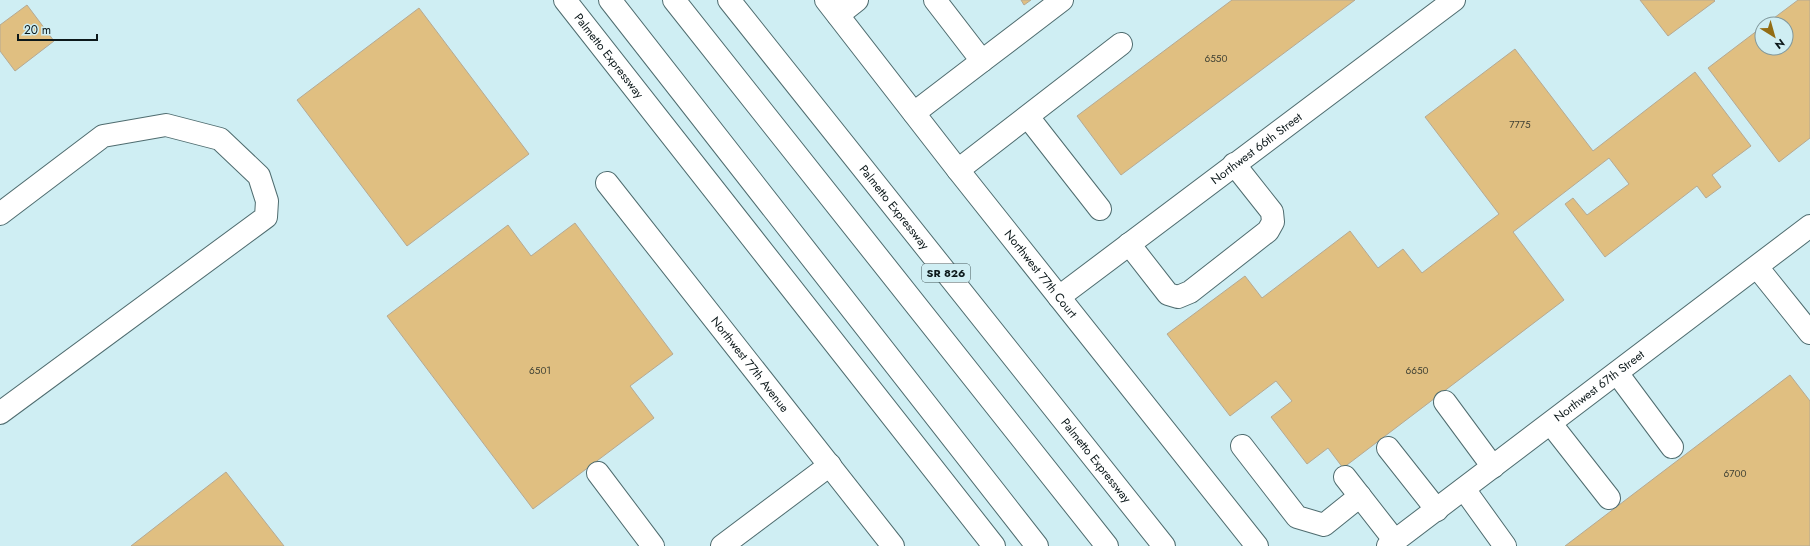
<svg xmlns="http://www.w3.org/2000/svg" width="1810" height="546" font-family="Jost,sans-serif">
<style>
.building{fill:#e0bf81;stroke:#b5a993}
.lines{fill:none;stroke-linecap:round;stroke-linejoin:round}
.minor-casing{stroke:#4f6c6f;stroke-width:24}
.highway-casing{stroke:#4f6c6f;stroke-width:24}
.minor{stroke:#fff;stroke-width:22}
.highway{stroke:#fff;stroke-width:22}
.labels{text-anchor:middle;stroke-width:3.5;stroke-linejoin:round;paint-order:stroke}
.number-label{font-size:10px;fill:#414234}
.shield{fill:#cfeef3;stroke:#46585b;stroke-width:1}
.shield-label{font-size:11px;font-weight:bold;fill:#0c181a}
.street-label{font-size:12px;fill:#0c181a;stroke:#cfeef3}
</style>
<rect width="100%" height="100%" fill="#cfeef3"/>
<g class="building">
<polygon points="1021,0 1031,0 1024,5"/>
<polygon points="1232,0 1355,0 1121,175 1077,116"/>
<polygon points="1640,0 1714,0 1715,1 1668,36"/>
<polygon points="1798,0 1810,0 1810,138 1779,162 1708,68 1762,27 1762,48 1786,48 1786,24 1766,24"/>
<polygon points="27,5 54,41 15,71 0,51 0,25"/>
<polygon points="419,8 529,154 407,246 297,100"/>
<polygon points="1515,49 1593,151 1695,72 1751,146 1712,175 1721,187 1706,198 1697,186 1605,257 1565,204 1573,198 1587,215 1629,184 1609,158 1513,232 1564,300 1343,468 1328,448 1307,464 1271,417 1292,401 1276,381 1230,416 1167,334 1245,276 1262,298 1350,231 1378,268 1403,249 1422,273 1499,214 1425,117"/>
<polygon points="575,223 673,354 630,386 654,418 533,509 387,316 508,225 531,256"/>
<polygon points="1790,375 1810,401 1810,546 1565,546"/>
<polygon points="226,472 284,546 131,546"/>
</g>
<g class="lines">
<g class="minor-casing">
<g id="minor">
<path id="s1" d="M826,0L958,170L1257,546"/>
<polyline points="838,15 857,0"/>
<polyline points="982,61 1062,0"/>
<polyline points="914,113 982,61 935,0"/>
<polyline points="1028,117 1100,209"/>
<polyline points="958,170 1121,44"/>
<path id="s2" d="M607,183L893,546"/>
<polyline points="0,214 103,136 166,125 220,139 259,176 267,201 266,217 0,413"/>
<polyline points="1129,244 1168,294 1178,297 1190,292 1268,231 1273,222 1272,212 1234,164"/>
<polyline points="1757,267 1810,333"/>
<path id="s3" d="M1059,297L1454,0"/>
<polyline points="1617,373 1672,447"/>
<polyline points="1445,402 1493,467"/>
<polyline points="1551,424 1609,498"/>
<polyline points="1242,446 1297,517 1324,525 1360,496"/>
<polyline points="1388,448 1437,510"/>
<polyline points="598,473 653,546"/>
<polyline points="1345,477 1395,541"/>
<polyline points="1464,489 1505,546"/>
<polyline points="722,546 830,465"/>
<path id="s4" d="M1388,546L1810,226"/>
</g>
</g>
<g class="highway-casing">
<g id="highway">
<path id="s5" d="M565,0L994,546"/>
<polyline points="610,0 1037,546"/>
<polyline points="674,0 1107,546"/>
<path id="s6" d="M729,0L1164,546"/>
</g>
</g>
<use href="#minor" class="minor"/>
<use href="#highway" class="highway"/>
</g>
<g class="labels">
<g class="number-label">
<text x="1216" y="62">6550</text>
<text x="1520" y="128">7775</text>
<text x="540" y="374">6501</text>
<text x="1417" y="374">6650</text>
<text x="1735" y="477">6700</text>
</g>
<rect class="shield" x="922" y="264" width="48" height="18" rx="3"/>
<g class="shield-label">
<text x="946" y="277">SR 826</text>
</g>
<g class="street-label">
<text dy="4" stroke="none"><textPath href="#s5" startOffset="71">Palmetto Expressway</textPath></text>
<text dy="4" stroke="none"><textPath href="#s3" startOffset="247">Northwest 66th Street</textPath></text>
<text dy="4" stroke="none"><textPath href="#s6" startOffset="265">Palmetto Expressway</textPath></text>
<text dy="4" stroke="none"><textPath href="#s1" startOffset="348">Northwest 77th Court</textPath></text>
<text dy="4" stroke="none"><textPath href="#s2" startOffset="231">Northwest 77th Avenue</textPath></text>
<text dy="4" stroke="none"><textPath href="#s4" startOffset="265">Northwest 67th Street</textPath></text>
<text dy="4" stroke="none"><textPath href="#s6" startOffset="589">Palmetto Expressway</textPath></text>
</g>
</g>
<g transform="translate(1774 36) rotate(143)"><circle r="19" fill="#cfeef3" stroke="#81989c"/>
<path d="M0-3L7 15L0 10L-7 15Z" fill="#936d15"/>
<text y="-6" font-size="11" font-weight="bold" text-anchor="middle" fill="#0c181a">N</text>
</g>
<path d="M18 34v6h79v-6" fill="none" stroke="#0c181a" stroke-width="2"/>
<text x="24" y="34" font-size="12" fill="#0c181a" stroke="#cfeef3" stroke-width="3" paint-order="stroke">20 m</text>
</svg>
